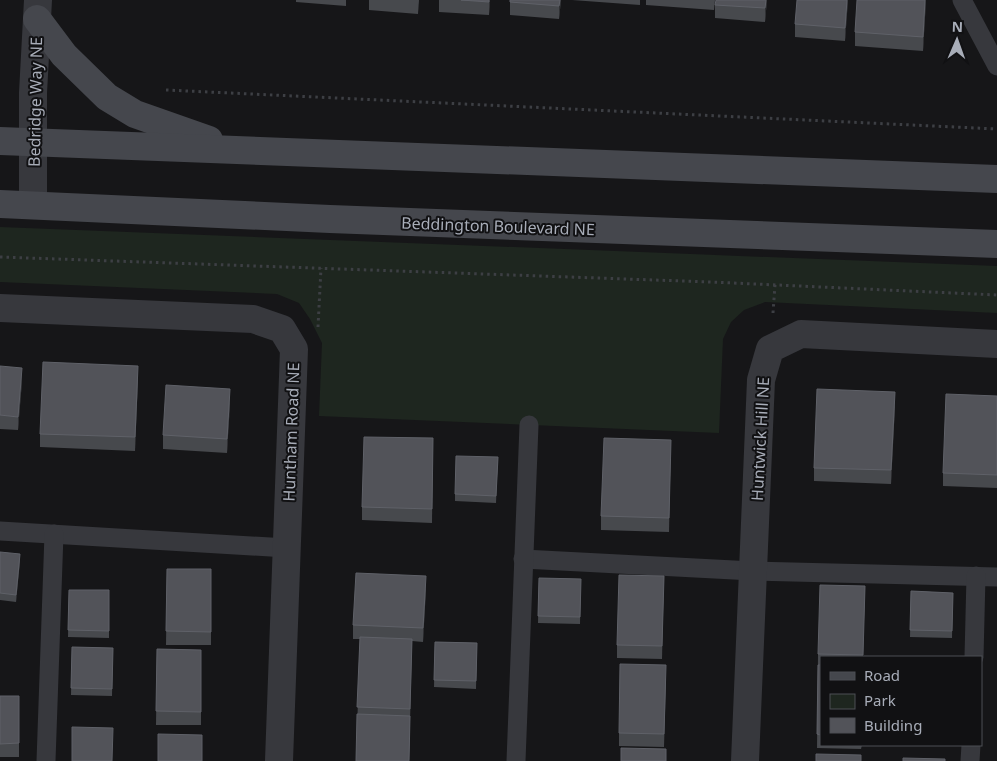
<svg xmlns="http://www.w3.org/2000/svg" width="997" height="761" font-family="'Noto Sans',sans-serif">
<style>
.green{fill:#1e261f}
.lines{fill:none;stroke-linecap:round;stroke-linejoin:round}
.path{stroke:#3d3f44;stroke-width:3;stroke-dasharray:2.5 4;stroke-linecap:butt}
.service{stroke:#37383d;stroke-width:19}
.minor{stroke:#37383d;stroke-width:28}
.secondary{stroke:#45474d;stroke-width:28}
.wall{fill:#47494d}
.shaded-wall{fill:#2f3033}
.building{fill:#525359;stroke:#5f6168}
.labels{text-anchor:middle;stroke-width:4;stroke-linejoin:round;paint-order:stroke}
.street-label{font-size:16px;fill:#a8adb8;stroke:#111113}
</style>
<rect width="100%" height="100%" fill="#161618"/>
<polygon class="green" points="0,227 997,266 997,313 765,302 744,310 731,322 723,339 719,433 319,416 322,343 310,319 299,303 277,294 0,282"/>
<g class="lines">
<g class="path">
<polyline points="166,90 997,129"/>
<polyline points="0,257 711,282 997,295"/>
<polyline points="773,313 775,285"/>
<polyline points="318,327 321,268"/>
</g>
<g class="service">
<polyline points="962,0 997,66"/>
<polyline points="0,531 287,548"/>
<polyline points="523,559 753,571 997,577"/>
<polyline points="974,657 976,576"/>
<polyline points="46,761 54,534"/>
<polyline points="516,761 529,425"/>
<polyline points="970,761 971,745"/>
</g>
<g class="minor">
<polyline points="33,205 33,93 38,0"/>
<polyline points="0,308 253,319 282,329 294,349 279,761"/>
<polyline points="745,761 761,380 770,349 801,334 997,344"/>
</g>
<g class="secondary">
<polyline points="37,19 64,55 107,97 135,114 209,140"/>
<polyline points="0,141 997,179"/>
<polyline points="0,204 330,219 997,244"/>
</g>
</g>
<g class="wall">
<polygon points="296,0 346,0 346,6 296,2"/>
<polygon points="369,0 419,0 418,14 369,10"/>
<polygon points="439,0 490,0 489,15 439,12"/>
<polygon points="510,0 561,0 559,19 510,15"/>
<polygon points="572,0 640,0 640,5"/>
<polygon points="646,0 715,0 714,10 646,5"/>
<polygon points="767,0 765,22 715,18 715,5"/>
<polygon points="848,0 845,41 795,37 795,24"/>
<polygon points="926,0 923,51 855,46 855,32"/>
<polygon points="0,366 22,381 18,430 0,429"/>
<polygon points="138,380 135,451 40,447 40,434"/>
<polygon points="997,396 997,488 943,486 943,473"/>
<polygon points="230,403 227,453 163,449 163,435"/>
<polygon points="895,406 891,484 814,481 814,468"/>
<polygon points="433,438 432,523 362,520 362,507"/>
<polygon points="671,440 669,532 601,530 601,516"/>
<polygon points="498,457 496,503 455,501 455,494"/>
<polygon points="0,552 20,561 16,602 0,600"/>
<polygon points="167,569 211,569 211,645 166,645"/>
<polygon points="664,576 662,659 617,658 617,645"/>
<polygon points="539,578 581,579 580,624 538,623"/>
<polygon points="865,586 863,657 821,657 821,745 862,745 861,749 817,748 818,654"/>
<polygon points="426,589 423,642 412,641 409,761 356,761 360,639 353,639 353,625"/>
<polygon points="69,590 109,590 109,638 68,637"/>
<polygon points="911,591 953,593 952,638 910,637"/>
<polygon points="435,642 477,643 476,689 434,687"/>
<polygon points="72,647 113,648 112,696 71,695"/>
<polygon points="157,649 201,650 201,725 156,725"/>
<polygon points="666,678 664,747 619,746 619,733"/>
<rect x="0" y="696" width="19" height="61"/>
</g>
<g class="shaded-wall">
<polygon points="489,0 490,0 489,15"/>
<polygon points="560,0 561,0 559,19 559,6"/>
<polygon points="766,0 767,0 765,22 765,8"/>
<polygon points="847,0 848,0 845,41 845,28"/>
<polygon points="925,0 926,0 926,1 923,51 923,37"/>
<polygon points="138,366 138,380 135,451 135,437"/>
<polygon points="22,368 22,381 18,430 18,417"/>
<polygon points="230,389 230,403 227,453 227,439"/>
<polygon points="895,392 895,406 891,484 891,470"/>
<polygon points="20,554 20,561 16,602 16,595"/>
<polygon points="426,576 426,589 423,642 423,628"/>
<polygon points="412,639 412,653 410,722 410,709"/>
</g>
<g class="building">
<polygon points="461,0 489,0 489,2"/>
<polygon points="510,0 560,0 559,6 510,2"/>
<polygon points="716,0 766,0 765,8 715,5"/>
<polygon points="797,0 847,0 845,28 795,24"/>
<polygon points="857,0 925,0 923,37 855,32"/>
<polygon points="43,362 138,366 135,437 40,434"/>
<polygon points="0,366 22,368 18,417 0,415"/>
<polygon points="166,385 230,389 227,439 163,435"/>
<polygon points="817,389 895,392 891,470 814,468"/>
<polygon points="946,394 997,396 997,475 943,473"/>
<polygon points="364,437 433,438 432,509 362,507"/>
<polygon points="604,438 671,440 669,518 601,516"/>
<polygon points="456,456 498,457 496,496 455,494"/>
<polygon points="0,552 20,554 16,595 0,593"/>
<polygon points="167,569 211,569 211,632 166,631"/>
<polygon points="356,573 426,576 423,628 353,625"/>
<polygon points="619,575 664,576 662,646 617,645"/>
<polygon points="539,578 581,579 580,617 538,616"/>
<polygon points="820,585 865,586 863,655 818,654"/>
<polygon points="69,590 109,590 109,631 68,630"/>
<polygon points="911,591 953,593 952,631 910,630"/>
<polygon points="360,637 412,639 410,709 357,707"/>
<polygon points="435,642 477,643 476,681 434,680"/>
<polygon points="72,647 113,648 112,689 71,688"/>
<polygon points="157,649 201,650 201,712 156,711"/>
<polygon points="620,664 666,665 664,734 619,733"/>
<polygon points="818,665 821,665 821,735 817,734"/>
<polygon points="0,696 19,696 19,743 0,744"/>
<polygon points="357,714 410,716 409,761 356,761"/>
<polygon points="72,727 113,728 112,761 72,761"/>
<polygon points="158,734 202,735 202,761 158,761"/>
<polygon points="621,748 666,749 666,761 621,761"/>
<polygon points="816,754 861,755 861,761 816,761"/>
<polygon points="903,758 945,759 945,761 903,761"/>
</g>
<g class="labels">
<g class="street-label">
<text transform="translate(35 102) rotate(-89)" y="6">Bedridge Way NE</text>
<text transform="translate(498 226) rotate(2)" y="6">Beddington Boulevard NE</text>
<text transform="translate(291 432) rotate(-88)" y="6">Huntham Road NE</text>
<text transform="translate(760 439) rotate(-87)" y="6">Huntwick Hill NE</text>
</g>
</g>
<rect x="820" y="656" width="162" height="90" fill="#111113" stroke="#4d4f55"/>
<rect x="830" y="672" width="25" height="8" fill="#45474d" stroke="#4d4f55"/>
<text x="864" y="681" font-size="15" fill="#a8adb8">Road</text>
<rect x="830" y="694" width="25" height="15" fill="#1e261f" stroke="#4d4f55"/>
<text x="864" y="706" font-size="15" fill="#a8adb8">Park</text>
<rect x="830" y="718" width="25" height="15" fill="#525359" stroke="#4d4f55"/>
<text x="864" y="731" font-size="15" fill="#a8adb8">Building</text>
<g transform="translate(957 40) rotate(2)" stroke="#111113" stroke-width="4" paint-order="stroke">
<path d="M0-4L9 19L0 12L-9 19Z" fill="#a8adb8"/>
<text y="-8" font-size="14" font-weight="bold" text-anchor="middle" fill="#a8adb8">N</text>
</g>
</svg>
